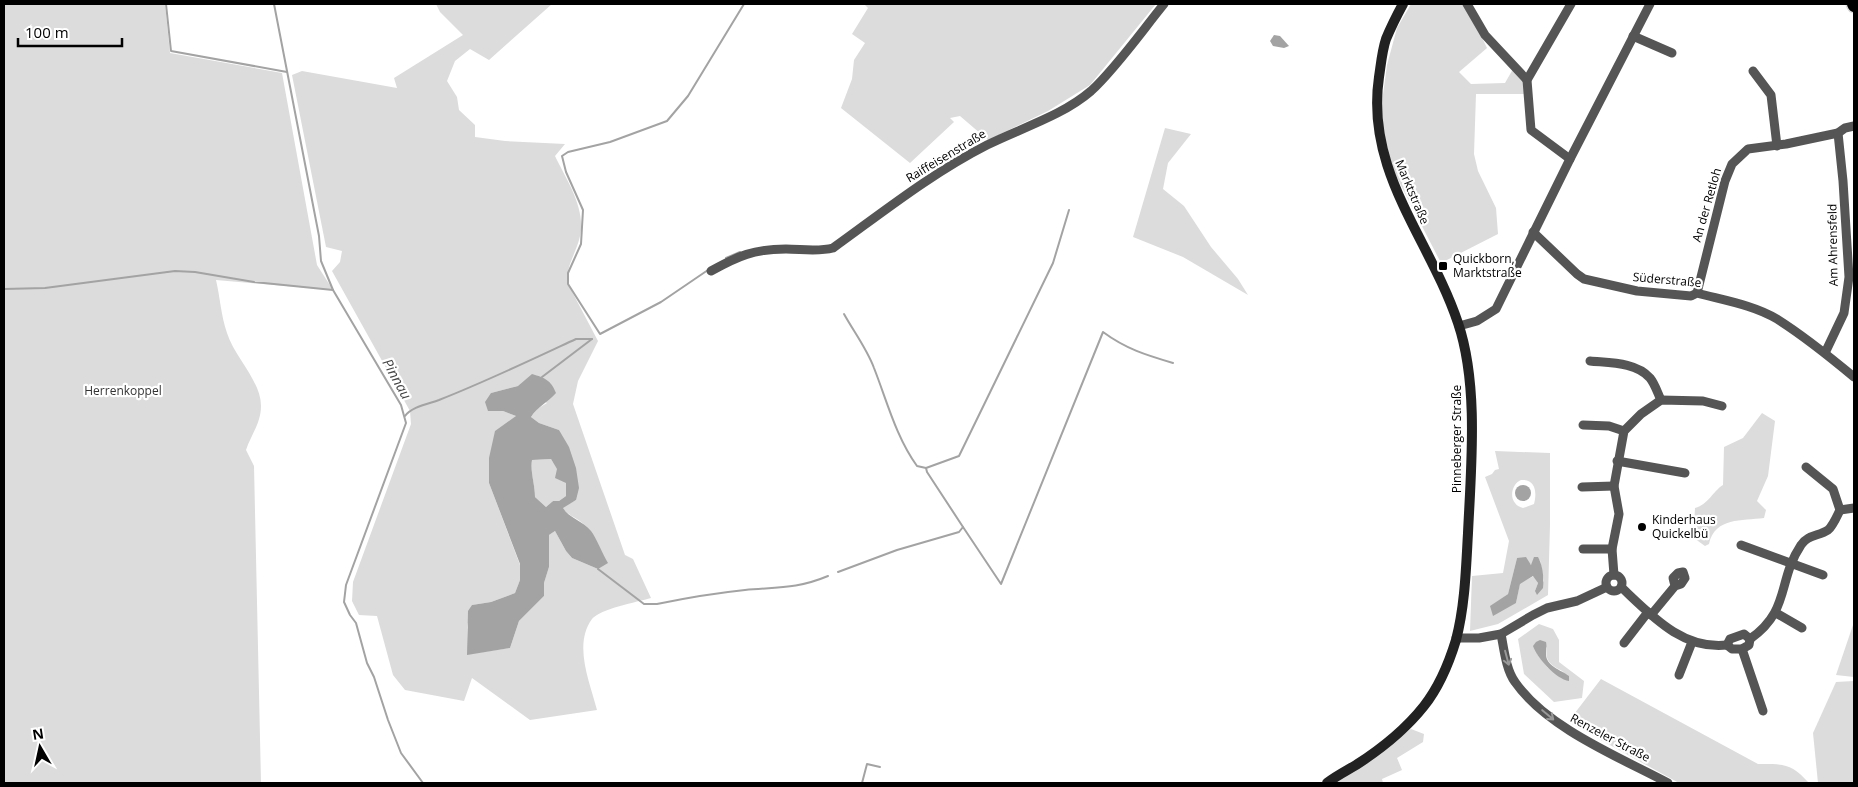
<svg xmlns="http://www.w3.org/2000/svg" width="1858" height="787" font-family="'Open Sans',sans-serif">
<style>
.green{fill:#dcdcdc;fill-rule:evenodd}
.water{fill:#a3a3a3;fill-rule:evenodd}
.lines{fill:none;stroke-linecap:round;stroke-linejoin:round}
.stream{stroke:#a3a3a3;stroke-width:2}
.primary-casing{stroke:#dbdbdb;stroke-width:15}
.minor{stroke:#555;stroke-width:9}
.secondary{stroke:#222;stroke-width:10}
.primary{stroke:#000;stroke-width:12}
.oneway{stroke:#999}
.poi-dot{fill:#000;stroke:#fff;stroke-width:2}
.labels{text-anchor:middle;stroke-width:4.5;stroke-linejoin:round;paint-order:stroke}
.street-label{font-size:12px;fill:#000;stroke:#fff}
.poi-label{font-size:12px;fill:#000;stroke:#fff;text-anchor:start}
.park-label{font-size:12px;fill:#333;stroke:#fff}
.water-label{font-size:14px;font-style:italic;fill:#444;stroke:#fff}
</style>
<rect width="100%" height="100%" fill="#fff"/>
<g class="green">
<path d="M4,4H165L170,53L282,73L317,265L333,290L216,280C220,297 221,316 227,333C235,358 261,381 261,406C261,423 251,435 246,450L254,466L261,783H4Z"/>
<path d="M436,4H552L489,60L470,49L455,61L447,81L457,97L459,110L475,125V137L505,141L565,144L555,156C567,181 588,211 579,240C575,255 565,268 568,284L598,341L578,381L573,404L625,555L633,559L651,598C637,602 600,609 592,619C573,645 590,682 597,710L530,720L472,678L464,701L405,690L393,675L377,616L359,615L352,601L353,582L411,424L410,411L332,271L340,262L342,251L326,247L292,75L302,71L397,88L394,78L463,35L440,12ZM518,386L547,403L537,409L531,417L539,423L559,430L576,500L562,507C567,515 575,517 581,522C598,534 598,550 598,569L572,558L566,551L555,531L549,535V567L544,583V596L519,621L510,648L468,654L467,627L472,605L491,602L515,593L520,580V565L489,483L516,416L503,411H488L491,393Z"/>
<polygon points="864,4 1156,4 1090,85 1048,111 988,140 960,116 950,118 954,122 910,163 841,108 852,79 854,60 865,43 852,34 868,8"/>
<polygon points="1411,4 1464,4 1467,7 1487,48 1459,72 1471,84 1505,83 1513,69 1524,82 1525,94 1476,94 1474,154 1478,171 1496,208 1498,234 1441,263 1392,168 1383,134 1382,102 1387,65 1397,28"/>
<polygon points="1165,128 1191,134 1168,163 1163,189 1184,206 1211,247 1238,279 1248,295 1183,257 1133,237"/>
<path d="M1762,413L1775,421L1768,476L1757,501L1766,510L1764,518C1742,521 1715,517 1709,544L1705,546L1691,536L1694,527L1695,508C1709,504 1712,492 1723,485L1724,447L1743,438Z"/>
<path d="M1495,451L1550,453V525L1548,595L1498,624L1470,631L1472,576L1503,573L1509,541L1485,477L1492,474L1495,470L1499,469ZM1521,480C1536,479 1537,493 1534,504L1523,508C1520,507 1517,506 1515,503C1509,496 1513,483 1521,480ZM1517,558L1532,565L1540,560L1544,581L1535,591L1538,583L1534,576L1520,583L1516,603L1491,606L1508,594Z"/>
<path d="M551,459L566,482V496L559,501H553L546,507L535,497C535,484 530,473 532,460Z"/>
<polygon points="1854,622 1854,677 1836,675"/>
<path d="M1539,624L1553,629L1559,640V662L1584,681L1582,698L1554,702L1524,674L1518,639ZM1547,647C1544,662 1552,666 1564,672L1548,668L1537,654Z"/>
<path d="M1601,679L1758,764C1784,764 1791,763 1809,783H1679L1568,722Z"/>
<polygon points="1854,681 1854,783 1818,783 1813,733 1836,682"/>
<polygon points="1411,729 1424,734 1423,742 1397,758 1402,770 1382,779 1383,783 1334,783"/>
</g>
<g class="water">
<polygon points="1274,35 1280,36 1289,46 1284,48 1273,46 1270,41"/>
<path d="M532,374C545,378 551,380 556,393C548,402 537,407 531,417L539,423L559,430L569,447L576,468L579,488L576,500L563,508C569,518 583,521 591,531C596,537 603,555 608,563L598,569L572,558L566,551L555,531L549,535V567L544,583V596L519,621L510,648L467,655L468,611L472,605L491,602L515,593L520,580V564L489,483V458L495,431L516,416L503,411H488L485,402L491,393L518,386ZM551,459L557,469L555,478L566,483V496L559,501H553L546,507L535,497C535,484 530,472 532,460Z"/>
<circle cx="1523" cy="493" r="8"/>
<path d="M1526,557L1531,565L1534,557H1538C1543,566 1544,578 1543,588L1537,595L1535,591L1538,583L1533,576L1520,584L1516,603L1493,616L1490,606L1508,594L1517,558Z"/>
<path d="M1540,640L1546,642C1547,647 1546,649 1546,654C1546,666 1561,670 1569,676V681C1556,679 1537,658 1533,646L1536,642Z"/>
</g>
<g class="lines">
<g class="stream">
<polyline points="166,4 171,51 287,72"/>
<polyline points="274,4 319,236 321,261 333,290 401,405 406,423 346,585 344,602 350,615 356,623 367,663 374,677 388,720 401,753 423,783"/>
<polyline points="726,258 740,252"/>
<polyline points="708,270 661,302 600,334 568,284 568,273 581,244 583,210 566,172 562,156 568,152 610,142 667,121 688,96 744,4"/>
<polyline points="4,289 45,288 175,271 195,272 254,282 333,290"/>
<path d="M844,314C854,332 867,349 874,368C887,401 896,437 917,466L926,468"/>
<polyline points="542,377 592,339"/>
<path d="M405,416C411,407 428,404 439,400C485,382 531,360 576,339H592"/>
<polyline points="963,527 927,472 926,468 959,456 1053,263 1069,210"/>
<path d="M598,569L644,604H657C686,598 716,593 745,590C777,587 797,589 828,576"/>
<path d="M838,572L897,550L959,532L963,527L1001,584L1103,332C1126,349 1146,355 1173,363"/>
<polyline points="862,783 867,764 880,767"/>
</g>
<g class="primary-casing">
<polyline id="primary" points="1853,4 1854,6"/>
</g>
<g class="minor">
<polyline points="1467,4 1485,35 1527,80"/>
<polyline points="1633,36 1672,53"/>
<polyline points="1753,71 1771,95 1777,146"/>
<polyline points="1570,159 1531,130 1527,80 1571,4"/>
<path d="M1533,232L1577,274L1584,279L1637,291L1691,296L1697,293C1723,300 1754,305 1777,319C1804,336 1830,357 1854,377"/>
<path d="M711,271C738,256 754,249 786,249C801,249 818,252 833,248C883,212 932,173 987,145C1021,128 1062,116 1091,91C1116,68 1142,31 1164,4"/>
<polyline points="1697,293 1725,181 1732,164 1748,149 1786,144 1838,133 1845,128 1854,126"/>
<polyline points="1459,326 1477,321 1496,309 1570,159 1650,4"/>
<polyline points="1825,353 1844,313 1849,277 1843,181 1838,133"/>
<path d="M1590,361C1609,363 1636,362 1650,378C1655,384 1658,394 1661,400"/>
<polyline points="1583,425 1609,426 1624,431"/>
<polyline points="1617,461 1685,473"/>
<polyline points="1582,487 1614,486"/>
<polyline points="1840,510 1854,508"/>
<polyline points="1741,545 1823,575"/>
<polyline points="1583,549 1612,549"/>
<polyline points="1614,575 1612,549 1619,514 1614,486 1624,431 1641,414 1661,400 1703,401 1722,406"/>
<circle cx="1614" cy="583" r="8"/>
<path d="M1621,587C1651,615 1682,650 1727,645"/>
<polyline points="1776,613 1802,628"/>
<polyline points="1651,615 1675,586 1681,584 1685,578 1683,572 1678,573 1673,578 1675,586"/>
<path d="M1501,634C1504,649 1506,670 1515,682C1547,728 1619,757 1668,783"/>
<polygon points="1744,634 1750,639 1749,645 1742,649 1732,649 1727,645 1730,639"/>
<polyline points="1456,638 1479,638 1501,634 1533,615 1547,608 1577,601 1607,587"/>
<path d="M1750,639C1791,610 1777,581 1801,545C1807,535 1819,536 1828,530C1833,526 1837,516 1840,510L1833,489L1806,467"/>
<polyline points="1624,643 1648,612"/>
<polyline points="1742,649 1763,711"/>
<polyline points="1679,675 1692,642"/>
</g>
<path class="secondary" d="M1327,783C1336,776 1346,771 1356,765C1381,749 1405,730 1424,706C1439,687 1449,663 1456,640C1465,606 1466,568 1468,533C1471,468 1479,385 1458,323C1430,239 1365,172 1379,77C1381,64 1382,51 1386,39C1391,27 1397,15 1403,4"/>
<use href="#primary" class="primary"/>
</g>
<defs><path id="oneway-shaft" d="M-6 0H5M1.5-3L5.5 0L1.5 3" fill="none" stroke-width="1.6" stroke-linecap="round" stroke-linejoin="round" transform="scale(1.25)"/></defs>
<g class="oneway">
<use href="#oneway-shaft" transform="translate(1507 658) rotate(75)"/>
<use href="#oneway-shaft" transform="translate(1548 715) rotate(40)"/>
</g>
<g class="poi-dot">
<rect x="1438" y="261" width="10" height="10" rx="2.5"/>
<circle cx="1642" cy="527" r="5"/>
</g>
<g class="labels">
<g class="street-label">
<text transform="translate(946 156) rotate(-31)" y="4">Raiffeisenstraße</text>
<text transform="translate(1412 192) rotate(67)" y="4">Marktstraße</text>
<text transform="translate(1707 205) rotate(-74)" y="4">An der Retloh</text>
<text transform="translate(1833 245) rotate(-91)" y="4">Am Ahrensfeld</text>
<text transform="translate(1667 280) rotate(5)" y="4">Süderstraße</text>
<text transform="translate(1457 439) rotate(-90)" y="4">Pinneberger Straße</text>
<text transform="translate(1610 738) rotate(28)" y="4">Renzeler Straße</text>
</g>
<g class="poi-label">
<text x="1453" y="263">Quickborn,<tspan x="1453" dy="14">Marktstraße</tspan></text>
<text x="1652" y="524">Kinderhaus<tspan x="1652" dy="14">Quickelbü</tspan></text>
</g>
<g class="park-label">
<text x="123" y="395">Herrenkoppel</text>
</g>
<g class="water-label">
<text transform="translate(397 379) rotate(61)" y="5">Pinnau</text>
</g>
</g>
<rect width="1858" height="787" fill="none" stroke="#000000" stroke-width="10"/>
<g transform="translate(40 747) rotate(351)" stroke="#ffffff" stroke-width="4" paint-order="stroke">
<path d="M0-4L9 19L0 12L-9 19Z" fill="#000000"/>
<text y="-8" font-size="14" font-weight="bold" text-anchor="middle" fill="#000000">N</text>
</g>
<path d="M18 38v8h104v-8" fill="none" stroke="#000000" stroke-width="2.5"/>
<text x="25" y="38" font-size="15" fill="#000000" stroke="#ffffff" stroke-width="4" paint-order="stroke">100 m</text>
</svg>
